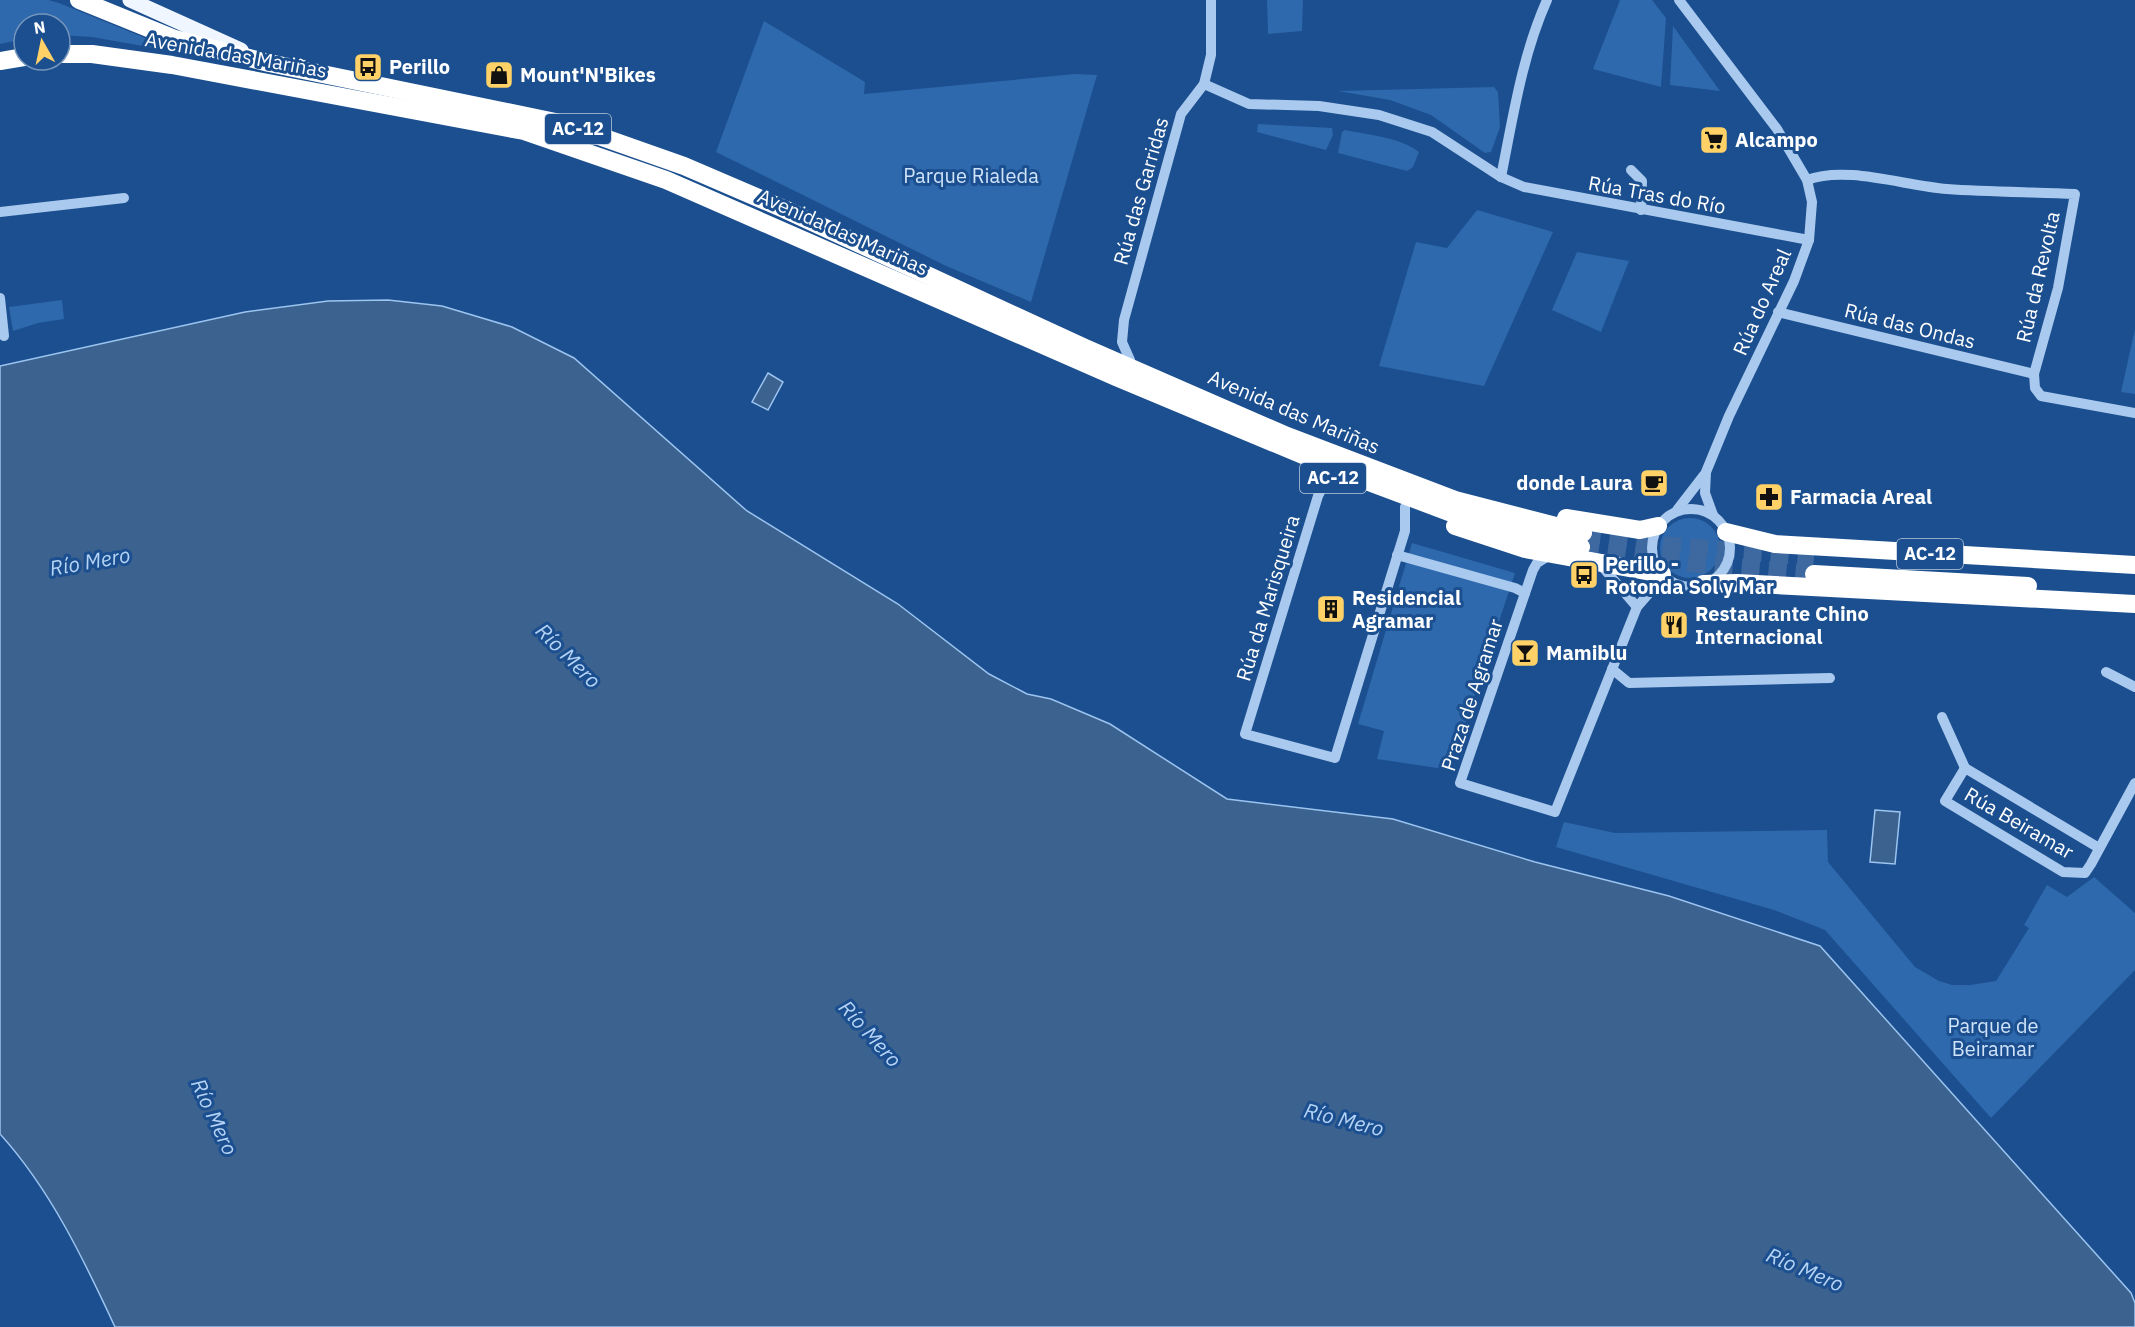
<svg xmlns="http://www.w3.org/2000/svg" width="2135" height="1327" font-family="'IBM Plex Sans',sans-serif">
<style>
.green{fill:#2e69ad}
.water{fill:#3c6290;stroke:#9cc4f0;stroke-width:1.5}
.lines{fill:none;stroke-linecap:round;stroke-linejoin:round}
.highway-tunnel{stroke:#3d69a0;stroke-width:18;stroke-dasharray:18 9;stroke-linecap:butt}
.minor{stroke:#a9c9ee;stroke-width:10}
.major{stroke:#f0f6ff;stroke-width:15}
.highway{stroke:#fff;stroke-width:18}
.labels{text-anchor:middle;stroke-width:6;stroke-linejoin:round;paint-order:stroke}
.shield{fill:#1b4f8f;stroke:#bbcadd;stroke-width:1.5}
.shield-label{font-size:18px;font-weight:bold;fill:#fff}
.street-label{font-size:20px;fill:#fff;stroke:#1b4f8f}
.poi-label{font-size:20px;font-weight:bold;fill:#fff;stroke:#1b4f8f;text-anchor:start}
.park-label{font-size:20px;fill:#cfe3fa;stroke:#1b4f8f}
.water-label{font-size:21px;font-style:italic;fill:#b5d3f5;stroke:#1b4f8f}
</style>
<rect width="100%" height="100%" fill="#1b4f8f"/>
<g class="green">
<polygon points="0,0 48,0 59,3 182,53 92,37 60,35 60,24 24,24 24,39 0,44"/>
<polygon points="1267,0 1303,0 1302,31 1268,34"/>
<polygon points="1620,0 1652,0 1666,18 1661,87 1593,69"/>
<polygon points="764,21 865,82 864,94 1075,74 1097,75 1031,302 944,265 716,152"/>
<polygon points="1673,26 1720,91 1670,85"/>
<polygon points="1494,87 1498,92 1500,127 1491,152 1485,153 1431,115 1390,100 1338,91"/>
<polygon points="1258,124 1332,128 1333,135 1326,150 1257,132"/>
<path d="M1345,130C1368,135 1400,137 1419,152L1413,167L1407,171L1338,153L1342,132Z"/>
<polygon points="1477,210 1553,232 1484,386 1379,366 1416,242 1447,248"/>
<polygon points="1577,252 1629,261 1601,332 1552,310"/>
<polygon points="62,300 64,319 38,323 13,331 9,307"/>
<polygon points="2135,329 2135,394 2121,392"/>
<circle cx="1690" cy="548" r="30"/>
<polygon points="1412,543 1515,573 1452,764 1437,768 1377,759 1384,731 1358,724"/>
<polygon points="1564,822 1615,833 1827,830 1828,862 1915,967 1939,981 1952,985 1970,985 1996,981 2029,928 2024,925 2047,885 2067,897 2094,877 2135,913 2135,970 1991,1118 1825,930 1774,910 1556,847"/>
</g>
<g class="water">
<path d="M388,300L442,306L512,327L574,358L747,511L898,604L989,674L1027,694L1051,699L1110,724L1227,799L1393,819L1535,862L1669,896L1820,946L2131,1293L2135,1303V1327H115C84,1260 50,1189 0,1134V366L245,312L328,301Z"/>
<polygon points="768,373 783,382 768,410 752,402"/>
<polygon points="1875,810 1900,812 1895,864 1870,862"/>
</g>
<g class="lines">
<g class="highway-tunnel">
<polyline points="1583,533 1670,546 1814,557"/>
<polyline points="1581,547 1705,565 1814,574"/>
</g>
<g class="minor">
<polyline points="1679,0 1777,129 1807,180 1812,202 1809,240 1794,281 1729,416 1706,472 1705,493 1713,515"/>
<polyline points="1204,84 1249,104 1319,106 1379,115 1432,132 1501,177 1524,187 1809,240"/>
<polyline points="1631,170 1642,181 1641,210"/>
<path d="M1501,177C1513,117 1522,56 1547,0"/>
<path d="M1807,180C1846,165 1905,186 1947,189C1989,192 2032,192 2075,194L2058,288L2034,374L2035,388L2041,396L2135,413"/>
<polyline points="0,212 124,198"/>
<polyline points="0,298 4,336"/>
<polyline points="1778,312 2034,374"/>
<polyline points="1130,360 1122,342 1124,320 1181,114 1204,84 1211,55 1211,0"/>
<polyline points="1333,478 1323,486 1318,496 1245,734 1335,758 1405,531 1405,507"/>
<circle cx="1691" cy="548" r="39"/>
<polyline points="1677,510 1704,475"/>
<polyline points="1397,555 1515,588 1525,593"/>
<polyline points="1550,555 1537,563 1533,570 1460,783 1555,812 1637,607 1664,576"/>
<polyline points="1600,564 1637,607"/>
<polyline points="1612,669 1629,683 1830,678"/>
<polyline points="2106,672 2135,687"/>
<polyline points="1942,717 1965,768"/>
<polyline points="2099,848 1965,768 1945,801 2063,872 2085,873 2091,864 2135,783"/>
</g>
<polyline class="major" points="130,0 241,50"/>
<g class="highway">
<polyline points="79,0 175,39 269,63 565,124 684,166 784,209 1085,348 1287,436 1455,500 1583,533"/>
<polyline points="60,54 92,54 172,65 524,131 666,180 1116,377 1353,476 1449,512 1581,547"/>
<polyline points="0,61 24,57"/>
<polyline points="1566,518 1640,530 1658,526"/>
<polyline points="1455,526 1525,549 1662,574"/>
<polyline points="1726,532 1775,544 2135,565"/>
<polyline points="1814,574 2028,586"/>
<polyline points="1703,584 1737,583 2135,604"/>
</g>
</g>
<defs>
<g id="bus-square" transform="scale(1.5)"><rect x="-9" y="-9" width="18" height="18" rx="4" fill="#ffd166" stroke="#1b4f8f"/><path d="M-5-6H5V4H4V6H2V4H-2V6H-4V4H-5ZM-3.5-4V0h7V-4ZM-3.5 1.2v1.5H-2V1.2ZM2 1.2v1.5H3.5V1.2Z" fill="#111"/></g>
<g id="shop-square" transform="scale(1.5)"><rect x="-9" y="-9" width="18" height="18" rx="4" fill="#ffd166" stroke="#1b4f8f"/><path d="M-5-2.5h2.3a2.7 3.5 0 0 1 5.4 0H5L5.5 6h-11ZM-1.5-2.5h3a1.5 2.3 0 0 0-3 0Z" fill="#111"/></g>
<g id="supermarket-square" transform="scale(1.5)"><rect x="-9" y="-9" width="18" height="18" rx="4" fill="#ffd166" stroke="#1b4f8f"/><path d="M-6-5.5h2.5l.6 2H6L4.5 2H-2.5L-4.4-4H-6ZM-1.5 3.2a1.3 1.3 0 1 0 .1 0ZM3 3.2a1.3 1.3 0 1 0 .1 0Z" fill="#111"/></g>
<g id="cafe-square" transform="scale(1.5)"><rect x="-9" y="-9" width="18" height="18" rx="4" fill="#ffd166" stroke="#1b4f8f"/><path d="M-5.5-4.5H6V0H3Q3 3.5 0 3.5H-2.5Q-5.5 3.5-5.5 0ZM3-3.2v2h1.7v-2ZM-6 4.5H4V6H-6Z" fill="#111"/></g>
<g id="pharmacy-square" transform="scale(1.5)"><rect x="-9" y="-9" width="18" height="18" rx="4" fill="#ffd166" stroke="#1b4f8f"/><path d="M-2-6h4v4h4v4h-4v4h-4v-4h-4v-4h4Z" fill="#111"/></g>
<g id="building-square" transform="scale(1.5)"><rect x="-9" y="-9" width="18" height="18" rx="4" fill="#ffd166" stroke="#1b4f8f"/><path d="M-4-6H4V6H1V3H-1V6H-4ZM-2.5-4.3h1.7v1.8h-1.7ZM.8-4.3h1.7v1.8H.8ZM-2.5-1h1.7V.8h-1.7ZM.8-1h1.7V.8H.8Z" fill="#111"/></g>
<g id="restaurant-square" transform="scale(1.5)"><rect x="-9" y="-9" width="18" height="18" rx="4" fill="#ffd166" stroke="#1b4f8f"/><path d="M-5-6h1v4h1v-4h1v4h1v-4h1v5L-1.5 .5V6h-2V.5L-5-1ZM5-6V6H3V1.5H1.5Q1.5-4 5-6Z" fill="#111"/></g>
<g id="bar-square" transform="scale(1.5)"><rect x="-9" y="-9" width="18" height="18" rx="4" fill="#ffd166" stroke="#1b4f8f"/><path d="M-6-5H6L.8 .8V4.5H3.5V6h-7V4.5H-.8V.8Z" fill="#111"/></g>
</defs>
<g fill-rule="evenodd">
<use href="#bus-square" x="368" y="67"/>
<use href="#shop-square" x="499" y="75"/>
<use href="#supermarket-square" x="1714" y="140"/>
<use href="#cafe-square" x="1654" y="483"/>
<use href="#pharmacy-square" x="1769" y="497"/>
<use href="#bus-square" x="1584" y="575"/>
<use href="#building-square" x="1331" y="609"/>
<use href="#restaurant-square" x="1674" y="625"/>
<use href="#bar-square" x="1525" y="653"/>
</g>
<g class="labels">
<g class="shield">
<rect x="545" y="114" width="66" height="30" rx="4.5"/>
<rect x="1300" y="463" width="66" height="30" rx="4.5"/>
<rect x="1897" y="539" width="66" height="30" rx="4.5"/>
</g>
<g class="shield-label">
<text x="578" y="135">AC-12</text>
<text x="1333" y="484">AC-12</text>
<text x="1930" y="560">AC-12</text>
</g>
<g class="street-label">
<text transform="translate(236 55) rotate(10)" y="7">Avenida das Mariñas</text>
<text transform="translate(1141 191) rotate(-74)" y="7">Rúa das Garridas</text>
<text transform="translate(1657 195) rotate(10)" y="7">Rúa Tras do Río</text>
<text transform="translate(843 232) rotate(24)" y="7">Avenida das Mariñas</text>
<text transform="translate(2038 277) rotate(-77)" y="7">Rúa da Revolta</text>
<text transform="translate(1762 302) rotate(-66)" y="7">Rúa do Areal</text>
<text transform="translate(1910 326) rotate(14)" y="7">Rúa das Ondas</text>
<text transform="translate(1294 412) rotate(23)" y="7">Avenida das Mariñas</text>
<text transform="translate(1268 598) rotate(-73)" y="7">Rúa da Marisqueira</text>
<text transform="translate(1472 695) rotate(-72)" y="7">Praza de Agramar</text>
<text transform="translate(2019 823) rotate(30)" y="7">Rúa Beiramar</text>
</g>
<g class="poi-label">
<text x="389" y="74">Perillo</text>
<text x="520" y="82">Mount'N'Bikes</text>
<text x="1735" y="147">Alcampo</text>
<text x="1633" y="490" text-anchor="end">donde Laura</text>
<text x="1790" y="504">Farmacia Areal</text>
<text x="1605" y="571">Perillo -<tspan x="1605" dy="23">Rotonda Sol y Mar</tspan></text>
<text x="1352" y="605">Residencial<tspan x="1352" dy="23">Agramar</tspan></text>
<text x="1695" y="621">Restaurante Chino<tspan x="1695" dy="23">Internacional</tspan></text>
<text x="1546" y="660">Mamiblu</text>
</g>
<g class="park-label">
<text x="971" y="183">Parque Rialeda</text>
<text x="1993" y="1033">Parque de<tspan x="1993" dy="23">Beiramar</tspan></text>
</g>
<g class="water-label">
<text transform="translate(90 562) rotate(-10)" y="7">Río Mero</text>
<text transform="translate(568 656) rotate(45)" y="7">Río Mero</text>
<text transform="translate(870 1034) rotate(48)" y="7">Río Mero</text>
<text transform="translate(214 1117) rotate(65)" y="7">Río Mero</text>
<text transform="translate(1344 1120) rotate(14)" y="7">Río Mero</text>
<text transform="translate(1805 1270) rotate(23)" y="7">Río Mero</text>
</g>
</g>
<g transform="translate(42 42) rotate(351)"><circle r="28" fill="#1b4f8f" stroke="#7695bc" stroke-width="1.5"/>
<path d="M0-4.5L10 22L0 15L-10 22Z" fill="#ffd166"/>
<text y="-9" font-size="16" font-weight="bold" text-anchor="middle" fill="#ffffff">N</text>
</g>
</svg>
